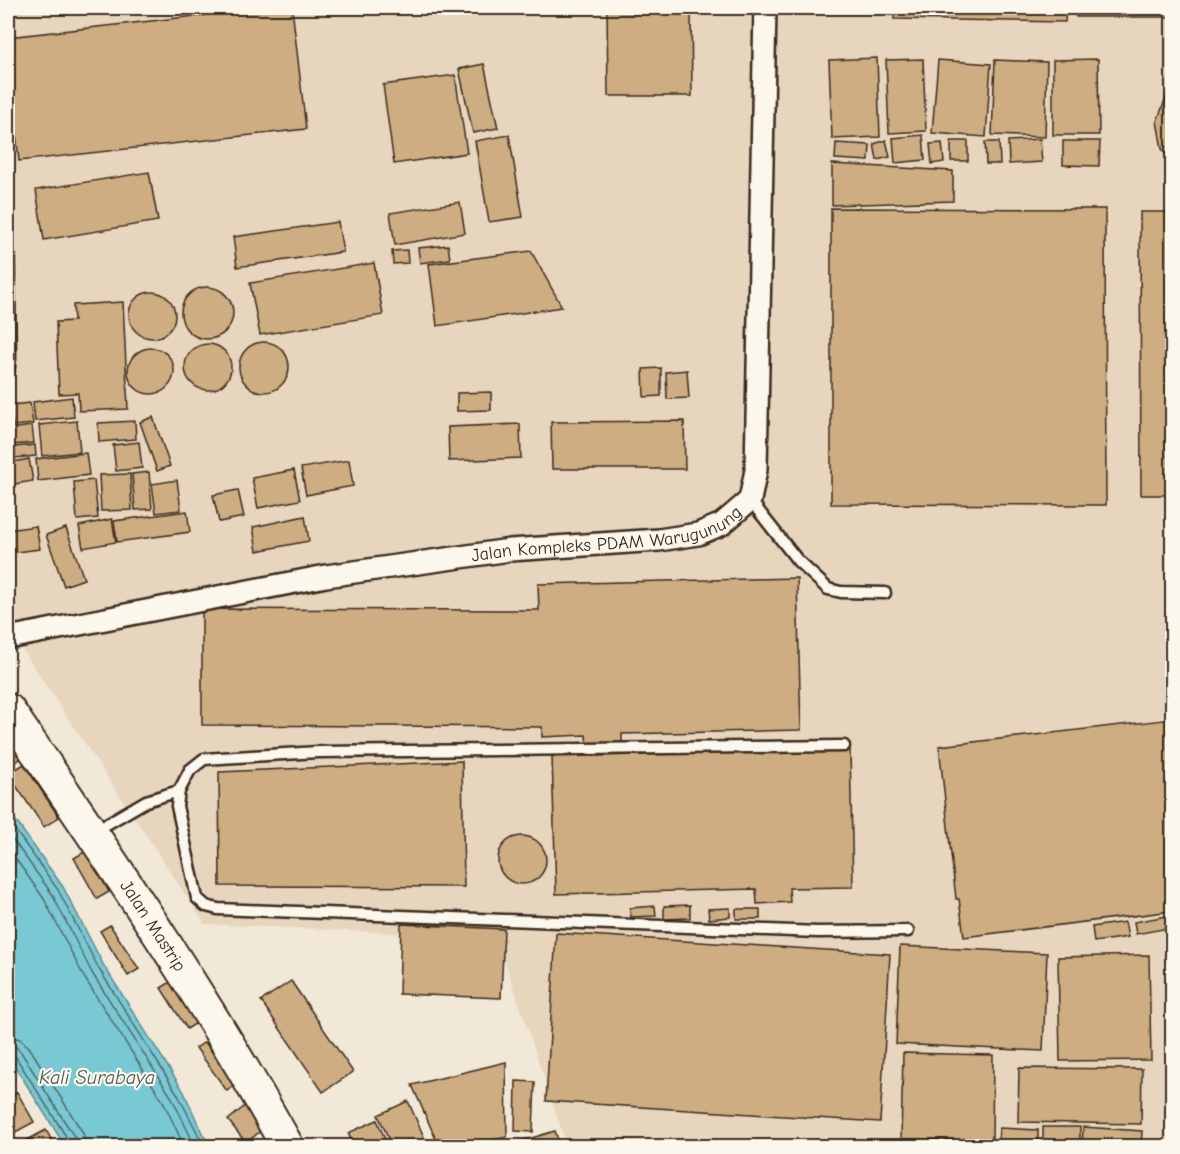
<svg xmlns="http://www.w3.org/2000/svg" width="1180" height="1154" font-family="'Comic Neue',sans-serif">
<style>
.built{fill:#e7d6bd}
.water{fill:#79c9d5;stroke:#60898c;stroke-width:1.5}
.lines{fill:none;stroke-linecap:round;stroke-linejoin:round}
.shore{stroke:#546a67;stroke-width:1.5}
.building{fill:#cdad81;stroke:#3b2a1e;stroke-width:1.5}
.lane-casing{stroke:#3b2a1e;stroke-width:15}
.street-casing{stroke:#3b2a1e;stroke-width:26}
.primary-casing{stroke:#3b2a1e;stroke-width:36}
.lane{stroke:#fbf7ec;stroke-width:10}
.street{stroke:#fbf7ec;stroke-width:21}
.primary{stroke:#fbf7ec;stroke-width:32}
.labels{text-anchor:middle;stroke-width:4.5;stroke-linejoin:round;paint-order:stroke}
.street-label{font-size:18px;fill:#3b2a1e;stroke:#fbf7ec}
.water-label{font-size:20px;font-style:italic;fill:#4e5a55;stroke:#fbf7ec}
</style>
<rect width="100%" height="100%" fill="#f2e8d7"/>
<filter id="ink" filterUnits="userSpaceOnUse"><feTurbulence type="fractalNoise" baseFrequency=".0167" numOctaves="2"/><feDisplacementMap in="SourceGraphic" scale="12" xChannelSelector="R" yChannelSelector="G"/><feConvolveMatrix kernelMatrix="1 2 1 2 8 2 1 2 1" color-interpolation-filters="sRGB"/></filter>
<g filter="url(#ink)">
<polygon class="built" points="8,8 1172,8 1172,1146 567,1146 497,938 205,924 8,628"/>
<polygon class="water" points="8,810 63,887 104,966 184,1092 202,1133 211,1146 65,1146 8,1055"/>
<g class="lines">
<g class="shore">
<polyline points="8,820 58,890 99,969 178,1095 204,1146"/>
<polyline points="8,833 52,894 92,973 172,1098 195,1146"/>
<polyline points="8,848 44,899 84,977 164,1103 184,1146"/>
<polyline points="8,1036 20,1039 29,1047 83,1133 86,1146"/>
<polyline points="8,1045 16,1047 21,1052 75,1138 77,1146"/>
<polyline points="8,1053 15,1056 69,1141 70,1146"/>
</g>
</g>
<g class="building">
<polygon points="267,8 292,8 306,129 19,161 8,59 8,37"/>
<polygon points="607,8 691,8 692,96 608,96"/>
<polygon points="894,8 1066,8 1065,22 894,19"/>
<rect x="1076" y="8" width="96" height="9"/>
<polygon points="877,58 880,137 832,139 829,60"/>
<polygon points="923,59 926,131 889,133 886,60"/>
<polygon points="1098,59 1099,135 1053,135 1053,60"/>
<polygon points="938,60 991,64 986,137 932,133"/>
<polygon points="995,60 1047,62 1045,137 992,135"/>
<polygon points="484,64 498,128 473,133 459,69"/>
<polygon points="455,75 467,153 394,164 383,85"/>
<polygon points="1172,90 1172,162 1162,149 1157,121 1167,95"/>
<polygon points="509,135 523,217 489,222 475,141"/>
<polygon points="923,135 925,160 895,163 893,138"/>
<polygon points="1040,139 1042,162 1009,164 1008,141"/>
<polygon points="886,140 890,157 877,160 874,144"/>
<rect x="951" y="141" width="17" height="20"/>
<polygon points="1063,141 1100,141 1099,166 1063,165"/>
<polygon points="985,142 999,142 1000,164 986,164"/>
<polygon points="836,143 870,145 869,161 835,159"/>
<polygon points="942,143 944,162 932,164 930,144"/>
<polygon points="832,164 953,171 953,201 832,205"/>
<polygon points="149,172 158,221 44,240 36,190"/>
<polygon points="460,202 465,233 395,245 390,213"/>
<polygon points="831,208 1105,209 1106,505 831,504"/>
<polygon points="1140,212 1172,212 1172,495 1141,495"/>
<polygon points="338,222 343,252 237,267 233,237"/>
<polygon points="448,245 450,259 420,263 418,248"/>
<polygon points="407,250 408,263 393,264 392,251"/>
<polygon points="531,251 562,307 437,326 429,264"/>
<polygon points="374,263 383,315 260,335 250,283"/>
<circle cx="207" cy="313" r="26"/>
<circle cx="152" cy="315" r="23"/>
<polygon points="123,302 128,409 79,411 78,393 59,394 56,322 74,321 73,305"/>
<circle cx="264" cy="367" r="25"/>
<circle cx="208" cy="367" r="23"/>
<circle cx="151" cy="371" r="23"/>
<polygon points="661,368 661,396 644,397 643,369"/>
<polygon points="687,370 689,398 667,399 666,372"/>
<polygon points="491,392 491,410 457,411 457,393"/>
<polygon points="72,397 74,417 35,421 33,402"/>
<polygon points="30,403 33,424 13,426 10,405"/>
<polygon points="153,417 170,466 157,471 140,422"/>
<polygon points="77,421 80,452 42,456 39,425"/>
<polygon points="135,421 136,439 99,442 98,423"/>
<polygon points="684,421 685,469 552,469 551,422"/>
<polygon points="520,424 521,458 449,461 448,427"/>
<polygon points="32,426 34,443 11,445 9,429"/>
<polygon points="139,442 142,468 116,471 113,445"/>
<polygon points="35,445 36,456 15,458 14,447"/>
<polygon points="86,453 89,475 38,481 36,459"/>
<polygon points="29,459 33,481 8,485 8,463"/>
<polygon points="349,460 353,486 306,495 301,468"/>
<polygon points="294,470 300,500 258,508 252,478"/>
<polygon points="149,472 152,509 135,510 132,474"/>
<polygon points="130,474 132,510 101,511 99,475"/>
<polygon points="94,480 98,518 77,520 74,482"/>
<polygon points="177,480 181,510 156,513 152,484"/>
<polygon points="238,490 244,517 219,522 213,495"/>
<polygon points="187,511 190,532 117,542 114,521"/>
<polygon points="305,516 309,541 257,551 253,527"/>
<polygon points="112,519 116,542 83,548 79,526"/>
<polygon points="36,526 40,549 8,553 8,530"/>
<polygon points="66,528 84,579 64,586 46,535"/>
<polygon points="797,578 801,730 622,734 622,745 587,747 586,735 542,737 542,727 202,725 202,609 539,610 538,584"/>
<polygon points="1172,719 1172,911 964,937 959,899 956,899 939,746"/>
<polygon points="8,739 20,759 8,767"/>
<polygon points="850,750 853,887 789,888 790,902 757,904 756,889 556,894 552,757"/>
<polygon points="462,761 464,887 220,886 219,772"/>
<polygon points="24,764 59,817 44,827 8,774"/>
<circle cx="522" cy="860" r="24"/>
<polygon points="86,851 109,892 97,899 74,858"/>
<polygon points="690,905 690,918 664,919 664,906"/>
<polygon points="655,906 656,916 631,917 630,908"/>
<polygon points="730,908 730,917 709,919 708,909"/>
<rect x="736" y="909" width="24" height="10"/>
<polygon points="1166,916 1169,928 1136,934 1134,922"/>
<polygon points="1125,922 1128,937 1094,942 1092,927"/>
<polygon points="401,924 504,929 501,998 399,994"/>
<polygon points="110,925 139,969 128,976 100,931"/>
<polygon points="556,933 890,954 880,1122 546,1101"/>
<polygon points="900,946 1047,953 1043,1051 896,1044"/>
<polygon points="1149,955 1151,1060 1060,1061 1058,957"/>
<polygon points="177,978 203,1019 187,1029 161,988"/>
<polygon points="291,981 353,1072 323,1092 261,1001"/>
<polygon points="205,1042 235,1085 227,1091 196,1048"/>
<polygon points="903,1053 993,1055 992,1141 901,1139"/>
<polygon points="506,1062 507,1137 466,1146 439,1146 412,1085"/>
<polygon points="1019,1068 1142,1069 1141,1124 1018,1122"/>
<polygon points="516,1081 535,1082 533,1132 515,1131"/>
<polygon points="17,1092 34,1122 8,1136 8,1097"/>
<polygon points="408,1101 428,1146 392,1146 378,1115"/>
<polygon points="245,1106 263,1129 246,1143 228,1120"/>
<polygon points="377,1120 388,1146 354,1146 348,1133"/>
<rect x="1043" y="1127" width="37" height="19"/>
<polygon points="1083,1127 1142,1131 1141,1146 1082,1146"/>
<polygon points="999,1128 1038,1130 1038,1146 998,1146"/>
<polygon points="46,1130 55,1146 16,1146"/>
<polygon points="555,1131 560,1146 516,1146 515,1143"/>
<polygon points="497,1141 498,1146 471,1146"/>
<polygon points="683,1141 817,1146 683,1146"/>
<polygon points="1172,1141 1172,1146 1145,1146 1146,1142"/>
</g>
<g class="lines">
<g class="lane-casing">
<g id="lane">
<polyline points="8,227 10,358 8,373"/>
<polyline points="750,500 798,561 828,589 841,592 885,593"/>
<polyline points="179,791 190,770 204,759 318,752 844,746"/>
<polyline points="93,832 146,801 179,791 177,806 197,898 206,906 218,909 818,932 908,931"/>
</g>
</g>
<g class="street-casing">
<g id="street">
<path id="s1" d="M8,638L326,576L510,550L659,540L698,534L722,524L750,500L756,470L765,8"/>
</g>
</g>
<g class="primary-casing">
<g id="primary">
<path id="s2" d="M8,710C105,852 204,995 287,1146"/>
</g>
</g>
<use href="#lane" class="lane"/>
<use href="#street" class="street"/>
<use href="#primary" class="primary"/>
</g>
</g>
<g class="labels">
<g class="street-label">
<text dy="6" stroke="none"><textPath href="#s1" startOffset="609">Jalan Kompleks PDAM Warugunung</textPath></text>
<text dy="6" stroke="none"><textPath href="#s2" startOffset="260">Jalan Mastrip</textPath></text>
</g>
<g class="water-label">
<text x="97" y="1084">Kali Surabaya</text>
</g>
</g>
<rect width="1180" height="1154" fill="none" stroke="#fbf7ec" stroke-width="30"/>
<rect x="15" y="15" width="1150" height="1124" fill="none" stroke="#3b2a1e" stroke-width="2" filter="url(#ink)"/>
</svg>
